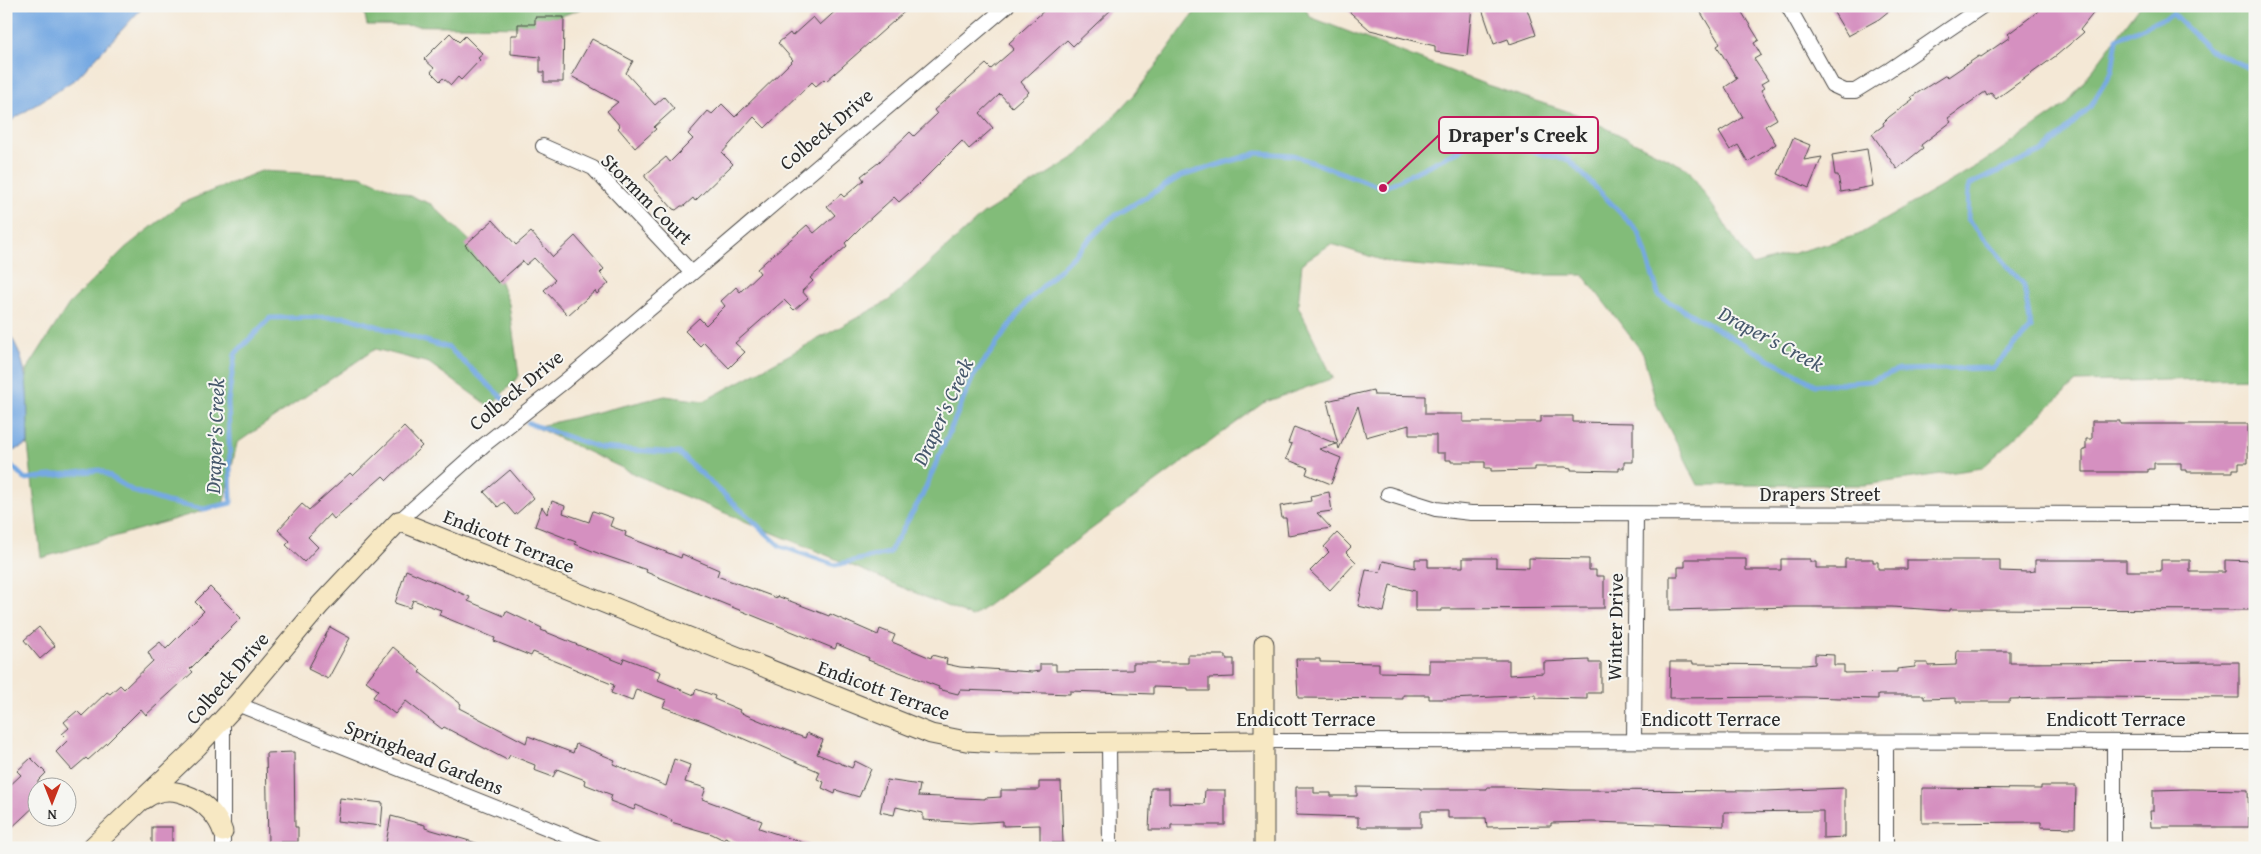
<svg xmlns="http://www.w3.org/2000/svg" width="2261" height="854" font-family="'Gentium Book Plus',serif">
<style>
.forest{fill:#82bc79;stroke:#567452}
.water{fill:#76a9e2;stroke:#506a86}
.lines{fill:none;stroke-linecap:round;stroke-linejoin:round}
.stream{stroke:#76a9e2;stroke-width:5}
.building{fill:#d590c0}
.street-casing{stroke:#494745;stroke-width:16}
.secondary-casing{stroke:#494745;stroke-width:21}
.street{stroke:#fff;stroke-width:14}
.secondary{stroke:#f7e8c3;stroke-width:19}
.labels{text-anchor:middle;stroke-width:4;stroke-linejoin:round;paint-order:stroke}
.street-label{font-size:20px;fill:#2b2b2b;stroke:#f6f6f2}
.water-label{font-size:21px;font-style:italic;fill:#45576b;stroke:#f6f6f2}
.leader{fill:none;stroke:#c2185b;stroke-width:2}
.callout-dot{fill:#c2185b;stroke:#f6f6f2;stroke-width:2}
.callout{fill:#f6f6f2;stroke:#c2185b;stroke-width:2}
.callout-label{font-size:21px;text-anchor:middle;font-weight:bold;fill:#2b2b2b}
</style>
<rect width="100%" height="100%" fill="#f6f6f2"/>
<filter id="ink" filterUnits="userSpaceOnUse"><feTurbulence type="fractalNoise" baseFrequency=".02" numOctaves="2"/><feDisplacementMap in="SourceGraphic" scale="10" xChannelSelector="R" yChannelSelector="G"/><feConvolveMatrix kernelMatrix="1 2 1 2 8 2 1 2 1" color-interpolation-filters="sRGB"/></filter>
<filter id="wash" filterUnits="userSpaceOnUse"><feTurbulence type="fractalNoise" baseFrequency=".0096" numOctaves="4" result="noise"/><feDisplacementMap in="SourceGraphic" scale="20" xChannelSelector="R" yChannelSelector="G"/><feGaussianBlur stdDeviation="1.12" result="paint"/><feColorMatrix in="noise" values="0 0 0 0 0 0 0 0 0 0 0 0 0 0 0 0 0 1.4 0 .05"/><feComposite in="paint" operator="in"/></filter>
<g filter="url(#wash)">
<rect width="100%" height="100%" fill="#f4e8d6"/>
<g class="forest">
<polygon points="363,6 588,6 532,27 367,25"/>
<polygon points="1199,6 1304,6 1310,17 1487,85 1582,116 1688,169 1752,265 1858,235 1982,163 2067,104 2140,6 2255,6 2255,378 2076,382 1982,468 1865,485 1698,485 1656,403 1643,353 1583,275 1526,275 1391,263 1331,244 1302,263 1298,306 1333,378 1263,403 972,617 855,567 665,488 535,427 665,396 704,401 888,301 983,214 1078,155 1135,94"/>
<polygon points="261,171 360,176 431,204 494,264 509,304 519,376 490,407 429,363 375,349 237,443 223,505 41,558 28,444 26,371 69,304 125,248 182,203"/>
</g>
<g class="water">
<polygon points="6,6 144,6 77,78 6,124"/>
<path d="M6,330C32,361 27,406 28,444L6,454Z"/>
</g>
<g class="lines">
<g class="stream">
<polyline points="528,423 600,448 679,453 780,546 835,565 889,553 922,496 973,377 1025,304 1111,218 1181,176 1257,153 1293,155 1383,188 1480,140 1569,160 1639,232 1659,296 1815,385 1870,381 1899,370 1993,368 2031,328 2024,285 1968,219 1969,185 2045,150 2090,107 2112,71 2117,39 2173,14 2208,49 2255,71"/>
<polyline points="6,460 25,479 100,470 133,491 167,502 204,509 231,503 228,401 235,354 270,318 346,317 449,348 510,405"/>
</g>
</g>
<g id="blocks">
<g class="building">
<polygon points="841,6 911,6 826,81 824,79 816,86 812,82 765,128 754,117 722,153 733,164 695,201 693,198 684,206 681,206 676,210 673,209 645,177 645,175 666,157 670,162 693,139 688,134 708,111 712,114 722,104 735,117 793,60 778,43 790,33 792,36 813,17 820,25"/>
<polygon points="1049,6 1115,6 1073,46 1067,40 1021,82 1029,92 1012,107 1000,94 980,113 993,128 969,149 962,141 919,184 899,202 894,197 862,226 845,243 847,246 810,278 813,281 802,291 808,298 794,310 784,300 735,343 745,352 729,368 704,342 700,346 685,331 699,318 706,325 725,306 721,301 736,287 740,292 760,273 757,269 807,225 814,233 835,215 827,206 841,194 844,197 864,180 861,176 878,163 910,132 914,136 937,114 934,110 986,64 991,69 1014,49 1009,43"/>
<polygon points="1343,6 1472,6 1467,56 1435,52 1435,46 1370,30"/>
<polygon points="1481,6 1526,6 1536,35 1510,44 1508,39 1494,44"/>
<polygon points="1708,6 1738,6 1759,40 1754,43 1761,55 1754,59 1768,80 1761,84 1764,88 1761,90 1777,119 1765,126 1776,144 1748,162 1738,145 1730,150 1719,132 1743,117 1725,87 1737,79 1717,46 1720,44 1700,11"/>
<polygon points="1830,6 1895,6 1879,19 1848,36"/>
<polygon points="2045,6 2099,6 2080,30 2083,33 2057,55 1996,99 1991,93 1987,96 1985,92 1948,118 1951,122 1921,145 1923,148 1897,169 1872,134 1884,125 1883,123 1889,117 1913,99 1911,97 1946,75 1948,77 1979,56 1981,57 2010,37 2008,34"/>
<polygon points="535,17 564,17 563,82 544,82 544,72 540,72 540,57 511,54 511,35 518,35 518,24 535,24"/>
<polygon points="450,33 459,42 465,36 483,54 478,58 480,60 461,80 458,77 451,85 443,78 440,81 431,72 434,68 424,59"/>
<polygon points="592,39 633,61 626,73 655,105 664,97 674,109 654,127 656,129 635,148 618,128 620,126 607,111 618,102 571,76"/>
<polygon points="1793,138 1810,145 1804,160 1822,157 1809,188 1778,174"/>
<polygon points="1867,149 1873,186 1841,192 1838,175 1835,175 1832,155"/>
<polygon points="493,220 516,245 531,232 553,257 575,236 604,269 600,273 609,283 597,294 595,291 568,315 544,290 555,280 534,258 526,265 523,261 498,283 465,245"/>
<polygon points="1373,390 1374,395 1425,396 1425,414 1463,414 1463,422 1541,422 1541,416 1573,416 1573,422 1633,423 1633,462 1624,462 1624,468 1619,468 1619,471 1571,470 1571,468 1565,467 1535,467 1535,470 1491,471 1491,468 1485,468 1485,462 1451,462 1451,460 1445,460 1445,453 1436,453 1436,435 1409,435 1409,425 1366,437 1358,406 1339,449 1327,401"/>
<polygon points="2092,421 2120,421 2120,424 2248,424 2248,463 2239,463 2239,469 2233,469 2233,472 2187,472 2187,470 2181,470 2181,463 2154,463 2154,469 2148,469 2148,472 2083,472 2083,450 2086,450 2086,439 2092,439"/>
<polygon points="404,427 422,446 387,480 383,476 334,519 330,514 308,537 318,547 304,562 286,545 290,541 278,530 302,504 309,510 350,473 353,476"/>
<polygon points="1294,427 1337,444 1319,449 1341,458 1331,484 1306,474 1308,468 1286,459 1292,444 1288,443"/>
<polygon points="510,470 534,498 515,515 504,502 498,507 484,492"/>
<polygon points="1329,492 1332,511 1317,513 1331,528 1288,535 1286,518 1282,518 1280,506 1311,501 1310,496"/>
<polygon points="552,501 565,506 563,513 589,522 593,511 613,518 610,526 626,532 625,536 681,558 682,554 719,570 717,576 777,598 777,596 829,616 830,614 878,635 880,629 895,635 892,642 931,658 932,655 947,659 946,664 960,667 1032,672 1040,671 1040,664 1056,664 1056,671 1133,670 1133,663 1188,663 1188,655 1226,655 1226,659 1234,659 1234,677 1209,678 1209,691 1188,691 1188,688 1153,687 1153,694 1070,691 1070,694 960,690 958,694 938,689 939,687 881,665 868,660 869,658 837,644 835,649 646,572 647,570 600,554 575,544 576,542 535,526 542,507 547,514"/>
<polygon points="1337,533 1351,547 1346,552 1356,562 1330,590 1310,571 1329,552 1324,547"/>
<polygon points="1463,558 1496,558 1496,567 1529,568 1529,558 1589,559 1589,570 1596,570 1596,576 1604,576 1604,608 1441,609 1441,611 1415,611 1415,591 1390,585 1384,612 1358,606 1366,570 1380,572 1383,561 1415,568 1415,559 1428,559 1428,567 1463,567"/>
<polygon points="1685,559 1746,559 1746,570 1781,570 1781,559 1810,559 1810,562 1816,562 1816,568 1845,568 1845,559 1873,559 1873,562 1878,562 1878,569 1907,569 1907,560 2000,560 2000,571 2027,572 2035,571 2035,560 2126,560 2126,571 2161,571 2161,560 2190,560 2190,572 2225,572 2225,560 2253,561 2255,610 1950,609 1950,611 1892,607 1793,607 1670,610 1670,576 1678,576 1678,567 1685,567"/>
<polygon points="406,570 470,597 468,601 504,616 506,611 542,628 541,630 622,663 624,658 661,672 658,680 694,695 696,689 715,696 714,699 740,710 739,712 780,729 805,738 807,733 823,740 817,754 852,768 855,761 871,769 859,797 836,790 835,794 822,788 824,782 817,779 820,772 705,722 663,707 666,700 636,689 632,701 611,693 614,685 533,652 531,656 494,641 495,638 439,615 441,610 413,600 410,608 395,603"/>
<polygon points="210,587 241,618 190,669 193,672 146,715 141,709 107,743 88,760 86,758 72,770 56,752 68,740 62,734 69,728 64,722 77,711 82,716 107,692 110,694 120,685 124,689 153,661 148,652 160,642 166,649 204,611 195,602"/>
<polygon points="39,627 55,646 40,659 24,640"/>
<polygon points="330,627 350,638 328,679 308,669"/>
<polygon points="393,647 421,670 419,672 461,704 459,708 526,743 528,736 573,753 576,744 615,760 613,764 666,786 674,759 690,765 685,782 706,788 702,799 762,821 759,828 810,845 810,848 752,848 725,837 724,840 712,834 671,822 672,820 636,805 634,810 610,801 612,795 584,784 585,780 557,769 553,777 534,770 535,765 510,755 507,760 444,727 442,729 406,701 395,714 373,697 378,690 366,681"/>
<polygon points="1957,651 2010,651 2010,663 2239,662 2239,698 2084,697 2010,699 2010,702 1956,702 1956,698 1924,699 1924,695 1878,695 1878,699 1805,697 1669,698 1670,662 1693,662 1693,664 1805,665 1815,664 1815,654 1834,655 1834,665 1844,665 1844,673 1897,672 1897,669 1915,667 1915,663 1928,663 1928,666 1956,665"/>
<polygon points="1296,659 1320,659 1320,662 1379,663 1379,672 1429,673 1429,660 1509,660 1509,675 1544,673 1544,662 1589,660 1589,663 1601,663 1601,693 1587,693 1587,699 1536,698 1536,695 1451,699 1429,699 1429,695 1403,695 1403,699 1298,698"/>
<polygon points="294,752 295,827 298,827 298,842 268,842 266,753"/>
<polygon points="31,758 46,773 38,781 38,803 6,833 6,789 21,775 17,771"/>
<polygon points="887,780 920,785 918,796 985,799 985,798 1001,797 1001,790 1039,790 1039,782 1061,782 1063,843 1040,843 1040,825 1003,826 1003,821 970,823 923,820 923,813 896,807 894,815 880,812"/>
<polygon points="2041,786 2076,786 2075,828 2041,827 2041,822 1922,823 1922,788 2041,789"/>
<polygon points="1296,787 1314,787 1314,793 1331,793 1331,796 1357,796 1357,787 1420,788 1420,789 1487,789 1487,787 1507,787 1571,790 1766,791 1845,788 1845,837 1823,838 1823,811 1724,812 1724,826 1592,822 1551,823 1551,826 1487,827 1486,818 1448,818 1448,811 1421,811 1421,827 1358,827 1358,817 1296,815"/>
<polygon points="1151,788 1169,788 1169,803 1204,804 1205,790 1225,790 1225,825 1171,825 1171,830 1149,830"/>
<polygon points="2191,789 2248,790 2249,827 2151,827 2150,811 2153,811 2153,790"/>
<polygon points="340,798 383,803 381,826 337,821"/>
<polygon points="391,816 425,825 425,828 480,844 479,848 413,848 386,843"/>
<rect x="152" y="827" width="20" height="21"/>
</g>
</g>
</g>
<g filter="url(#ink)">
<use href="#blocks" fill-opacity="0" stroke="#494745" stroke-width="1"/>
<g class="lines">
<g class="street-casing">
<g id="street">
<polyline points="1788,6 1832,85 1845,91 1855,91 1889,70 1983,6"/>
<polyline points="543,146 593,168 691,272"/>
<polyline points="1388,494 1436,509 1471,513 2255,514"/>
<polyline points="399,521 484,445 565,381 1007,6"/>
<polyline points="237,704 597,848"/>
<polyline points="223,719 223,848"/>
<polyline points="1264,741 2255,742"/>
<polyline points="1634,741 1636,514"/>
<polyline points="1109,742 1110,848"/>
<polyline points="1886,742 1886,848"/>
<polyline points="2114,848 2114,742"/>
</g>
</g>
<g class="secondary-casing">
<g id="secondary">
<path d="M145,799C173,778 214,803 223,832"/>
<polyline points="91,848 197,747 237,704 320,605 399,521 931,734 966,741 1001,743 1264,741"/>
<polyline points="1264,848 1264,644"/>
</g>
</g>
<use href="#street" class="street"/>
<use href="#secondary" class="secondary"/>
</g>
</g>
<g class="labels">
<g class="street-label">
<text transform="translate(826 129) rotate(-40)" y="7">Colbeck Drive</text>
<text transform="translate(647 199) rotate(45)" y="7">Stormm Court</text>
<text transform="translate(516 390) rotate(-39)" y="7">Colbeck Drive</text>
<text x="1820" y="501">Drapers Street</text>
<text transform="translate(509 541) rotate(22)" y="7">Endicott Terrace</text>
<text transform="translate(1615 627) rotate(-89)" y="7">Winter Drive</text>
<text transform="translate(227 678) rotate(-49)" y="7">Colbeck Drive</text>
<text transform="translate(884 690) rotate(20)" y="7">Endicott Terrace</text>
<text x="1306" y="726">Endicott Terrace</text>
<text x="1711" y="726">Endicott Terrace</text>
<text x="2116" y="726">Endicott Terrace</text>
<text transform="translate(424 757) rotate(22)" y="7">Springhead Gardens</text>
</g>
<g class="water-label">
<text transform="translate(1771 339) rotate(28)" y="7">Draper's Creek</text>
<text transform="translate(943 412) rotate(-65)" y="7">Draper's Creek</text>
<text transform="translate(215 436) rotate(-88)" y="7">Draper's Creek</text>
</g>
</g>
<path class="leader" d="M1383 188L1439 135"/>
<circle class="callout-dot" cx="1383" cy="188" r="5"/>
<rect class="callout" x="1439" y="117" width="159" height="36" rx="5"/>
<g class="callout-label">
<text x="1518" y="142">Draper's Creek</text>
</g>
<rect width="2261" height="854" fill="none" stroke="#f6f6f2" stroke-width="25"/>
<g transform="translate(52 802) rotate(180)"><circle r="24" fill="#f6f6f2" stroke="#a5a5a2"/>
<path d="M0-4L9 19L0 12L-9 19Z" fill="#c8321e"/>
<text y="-8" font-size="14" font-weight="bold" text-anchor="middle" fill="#2b2b2b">N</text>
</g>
</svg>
